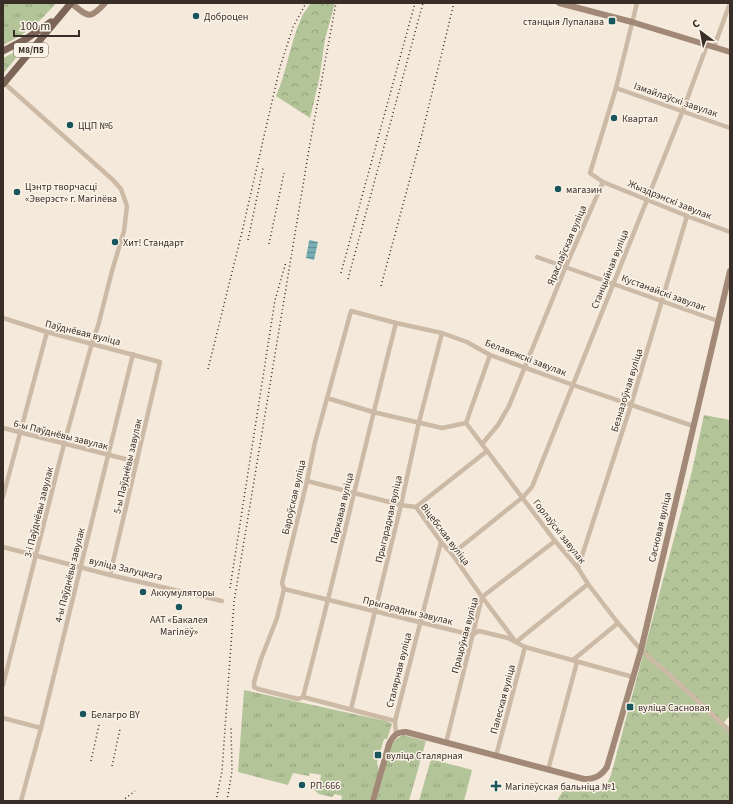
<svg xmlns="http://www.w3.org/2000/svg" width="733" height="804" font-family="'Source Sans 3',sans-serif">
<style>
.grass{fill:url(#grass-tufts)}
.forest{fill:url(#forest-crowns)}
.water{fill:url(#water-rules)}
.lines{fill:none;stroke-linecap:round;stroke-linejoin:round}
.minor{stroke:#cdbaa6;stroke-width:4.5}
.secondary{stroke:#a18877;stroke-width:6}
.primary{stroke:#7c6557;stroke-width:7}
.rail{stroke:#382d27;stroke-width:1.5;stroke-dasharray:1 3;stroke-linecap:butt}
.poi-dot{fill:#19555d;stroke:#fbf3e8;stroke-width:1.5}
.labels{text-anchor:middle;stroke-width:3;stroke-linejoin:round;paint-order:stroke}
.shield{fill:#fbf3e8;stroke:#726861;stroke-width:1}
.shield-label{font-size:9px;font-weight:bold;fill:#382d27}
.poi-label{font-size:10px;fill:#382d27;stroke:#fbf3e8;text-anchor:start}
.street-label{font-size:10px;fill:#382d27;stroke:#fbf3e8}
</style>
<defs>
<pattern id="grass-tufts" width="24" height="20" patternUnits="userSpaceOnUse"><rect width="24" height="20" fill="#b4c499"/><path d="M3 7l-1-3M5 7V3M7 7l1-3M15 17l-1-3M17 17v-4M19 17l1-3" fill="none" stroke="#93a07d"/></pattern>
<pattern id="forest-crowns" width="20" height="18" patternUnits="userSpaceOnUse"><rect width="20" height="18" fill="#b4c499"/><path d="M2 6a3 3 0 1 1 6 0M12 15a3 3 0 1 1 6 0" fill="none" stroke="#93a07d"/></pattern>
<pattern id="water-rules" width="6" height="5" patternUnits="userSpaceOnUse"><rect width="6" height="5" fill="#77aeb3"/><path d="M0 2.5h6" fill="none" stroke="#638e92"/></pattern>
</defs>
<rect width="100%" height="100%" fill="#f4e9db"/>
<g class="grass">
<path d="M3,3H56C40,22 26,34 3,45Z"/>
<polygon points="24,48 3,74 3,58"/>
<polygon points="244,690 386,721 392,724 387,739 384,739 377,762 379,771 370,801 341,801 342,796 335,794 332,797 319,794 314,790 315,787 319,788 321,775 310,773 309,776 293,773 288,785 238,772"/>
<polygon points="403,735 426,741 409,801 376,801 391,745 396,739"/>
<polygon points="431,759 472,770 464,801 419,801"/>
</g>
<g class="forest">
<path d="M311,3H335L325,39L319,80L310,118L276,96C287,71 290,43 301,19C303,13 308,8 311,3Z"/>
<polygon points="704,415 730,420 730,715 722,725 730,733 730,801 557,801 565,787 604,790 611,775 692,471"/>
</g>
<polygon class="water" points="310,240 318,242 314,260 306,258 309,241"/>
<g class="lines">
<g class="minor">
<polyline points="714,47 730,3"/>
<polyline points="616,88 730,128"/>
<polyline points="603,182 687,216 730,232"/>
<polyline points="537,257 718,321"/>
<polyline points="3,318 47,332 160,362 110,575"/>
<polyline points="327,398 373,412 442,428 466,423"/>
<polyline points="466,423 555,541 578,568 588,584 618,623 641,650 673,678 730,731"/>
<polyline points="466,423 490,355"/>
<polyline points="3,428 137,462"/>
<polyline points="482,444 498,425 509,406 566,266 603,182 590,173 616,88 637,3"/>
<polyline points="307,481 401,505 416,507 441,542 452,554 482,597 516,642 588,584"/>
<polyline points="3,497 47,332"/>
<polyline points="416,507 487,451"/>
<polyline points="3,547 110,575 222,601"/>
<polyline points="452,554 523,497 532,487 683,110 707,45"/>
<polyline points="578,568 631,405 687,216"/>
<polyline points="284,589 472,635 479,631 508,638 525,647 633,677"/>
<polyline points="573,660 618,623"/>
<polyline points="3,685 64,444 92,343 98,326 112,271 124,231 127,206 121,189 113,180 4,83"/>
<path d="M303,697C336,573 364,448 396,323"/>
<polyline points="351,709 401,505 419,422 442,333"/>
<polyline points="3,718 41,728"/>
<polyline points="395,721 303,697 298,699 258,689 254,687 254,682 261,659 277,618 284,589 282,583 307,481 315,442 351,311 396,323 442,333 467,342 490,355 573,385 693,426"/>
<polyline points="396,733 395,721 441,542"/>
<polyline points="446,743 482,597 555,541"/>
<polyline points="496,756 525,647"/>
<polyline points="548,770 577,662"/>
<polyline points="21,801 41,728 133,354"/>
</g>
<g class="secondary">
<path d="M71,3C88,16 89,21 105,3"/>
<polyline points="559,3 632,22 730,52"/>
<path d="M373,801L389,744C393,736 396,732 406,732L584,779C595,779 601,776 607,767L641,650L730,271"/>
</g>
<g class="primary">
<polyline points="3,51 26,39 51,22"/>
<polyline points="3,84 71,3"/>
</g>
<g class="rail">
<polyline points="248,240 263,168"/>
<polyline points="269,244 284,173"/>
<polyline points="341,273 415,3"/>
<polyline points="348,279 423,3"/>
<polyline points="381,286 421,138 454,3"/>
<polyline points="208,369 241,236 280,67 293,27 306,3"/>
<polyline points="230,588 275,300 286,262"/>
<polyline points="91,761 99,725"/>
<polyline points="112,766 120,729"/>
<polyline points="122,801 135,791"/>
<polyline points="216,801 222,771 234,602 309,149 336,3"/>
<polyline points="227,801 232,771 231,726"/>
</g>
</g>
<g class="poi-dot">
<circle cx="196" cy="16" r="4"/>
<rect x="608" y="17" width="8" height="8" rx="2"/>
<circle cx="614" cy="118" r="4"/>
<circle cx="70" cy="125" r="4"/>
<circle cx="558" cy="189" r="4"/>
<circle cx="17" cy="192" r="4"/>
<circle cx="115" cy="242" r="4"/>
<circle cx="143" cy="592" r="4"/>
<circle cx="179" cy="607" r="4"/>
<rect x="626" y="703" width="8" height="8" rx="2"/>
<circle cx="83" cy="714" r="4"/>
<rect x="374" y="751" width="8" height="8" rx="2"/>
<circle cx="302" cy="785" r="4"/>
<path d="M494 780h4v4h4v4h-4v4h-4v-4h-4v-4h4z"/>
</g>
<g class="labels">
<rect class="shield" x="14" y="43" width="34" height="14" rx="3"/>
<g class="shield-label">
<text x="31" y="53">М8/П5</text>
</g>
<g class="poi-label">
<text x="204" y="20">Доброцен</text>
<text x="604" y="25" text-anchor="end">станцыя Лупалава</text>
<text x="622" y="122">Квартал</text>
<text x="78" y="129">ЦЦП №6</text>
<text x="25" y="190">Цэнтр творчасці<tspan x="25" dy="12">«Эверэст» г. Магілёва</tspan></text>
<text x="566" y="193">магазин</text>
<text x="123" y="246">Хит! Стандарт</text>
<text x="151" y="596">Аккумуляторы</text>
<text x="179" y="623" text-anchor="middle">ААТ «Бакалея<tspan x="179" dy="12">Магілёў»</tspan></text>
<text x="638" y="711">вуліца Сасновая</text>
<text x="91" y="718">Белагро BY</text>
<text x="386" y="759">вуліца Сталярная</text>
<text x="310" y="789">РП-666</text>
<text x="505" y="790">Магілёўская бальніца №1</text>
</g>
<g class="street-label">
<text transform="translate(676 99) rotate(19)" y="4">Ізмайлаўскі завулак</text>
<text transform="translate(670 199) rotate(22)" y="4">Жыздрэнскі завулак</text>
<text transform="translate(566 245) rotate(-67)" y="4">Яраслаўская вуліца</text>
<text transform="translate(609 269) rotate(-68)" y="4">Станцыйная вуліца</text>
<text transform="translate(664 292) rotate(20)" y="4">Кустанайскі завулак</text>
<text transform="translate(83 332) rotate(14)" y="4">Паўднёвая вуліца</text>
<text transform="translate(526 357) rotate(21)" y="4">Белавежскі завулак</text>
<text transform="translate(626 390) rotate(-73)" y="4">Безназоўная вуліца</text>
<text transform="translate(61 434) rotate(14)" y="4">6-ы Паўднёвы завулак</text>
<text transform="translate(127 466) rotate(-77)" y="4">5-ы Паўднёвы завулак</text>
<text transform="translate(293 497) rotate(-77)" y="4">Бароўская вуліца</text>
<text transform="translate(341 508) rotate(-77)" y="4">Паркавая вуліца</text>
<text transform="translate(38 512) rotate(-76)" y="4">3-і Паўднёвы завулак</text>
<text transform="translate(388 519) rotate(-77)" y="4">Прыгарадная вуліца</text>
<text transform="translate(659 527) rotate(-77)" y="4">Сасновая вуліца</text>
<text transform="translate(560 531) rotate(52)" y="4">Горлаўскі завулак</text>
<text transform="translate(446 534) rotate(53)" y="4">Віцебская вуліца</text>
<text transform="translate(126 568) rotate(13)" y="4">вуліца Залуцкага</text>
<text transform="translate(69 575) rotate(-76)" y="4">4-ы Паўднёвы завулак</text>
<text transform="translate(408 610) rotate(14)" y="4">Прыгарадны завулак</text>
<text transform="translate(464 635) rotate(-75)" y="4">Працоўная вуліца</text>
<text transform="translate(398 670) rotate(-76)" y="4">Сталярная вуліца</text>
<text transform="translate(502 699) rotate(-75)" y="4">Палеская вуліца</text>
</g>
</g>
<rect width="733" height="804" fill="none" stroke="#382d27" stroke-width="8"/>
<g transform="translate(701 32) rotate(328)" stroke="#fbf3e8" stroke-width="3" paint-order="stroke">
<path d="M0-3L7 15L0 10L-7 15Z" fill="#382d27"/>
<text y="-6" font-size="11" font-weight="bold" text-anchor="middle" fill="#382d27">С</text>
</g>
<path d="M14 30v6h65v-6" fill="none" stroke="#382d27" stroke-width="2"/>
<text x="20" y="30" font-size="12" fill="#382d27" stroke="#fbf3e8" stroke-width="3" paint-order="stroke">100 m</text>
</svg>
